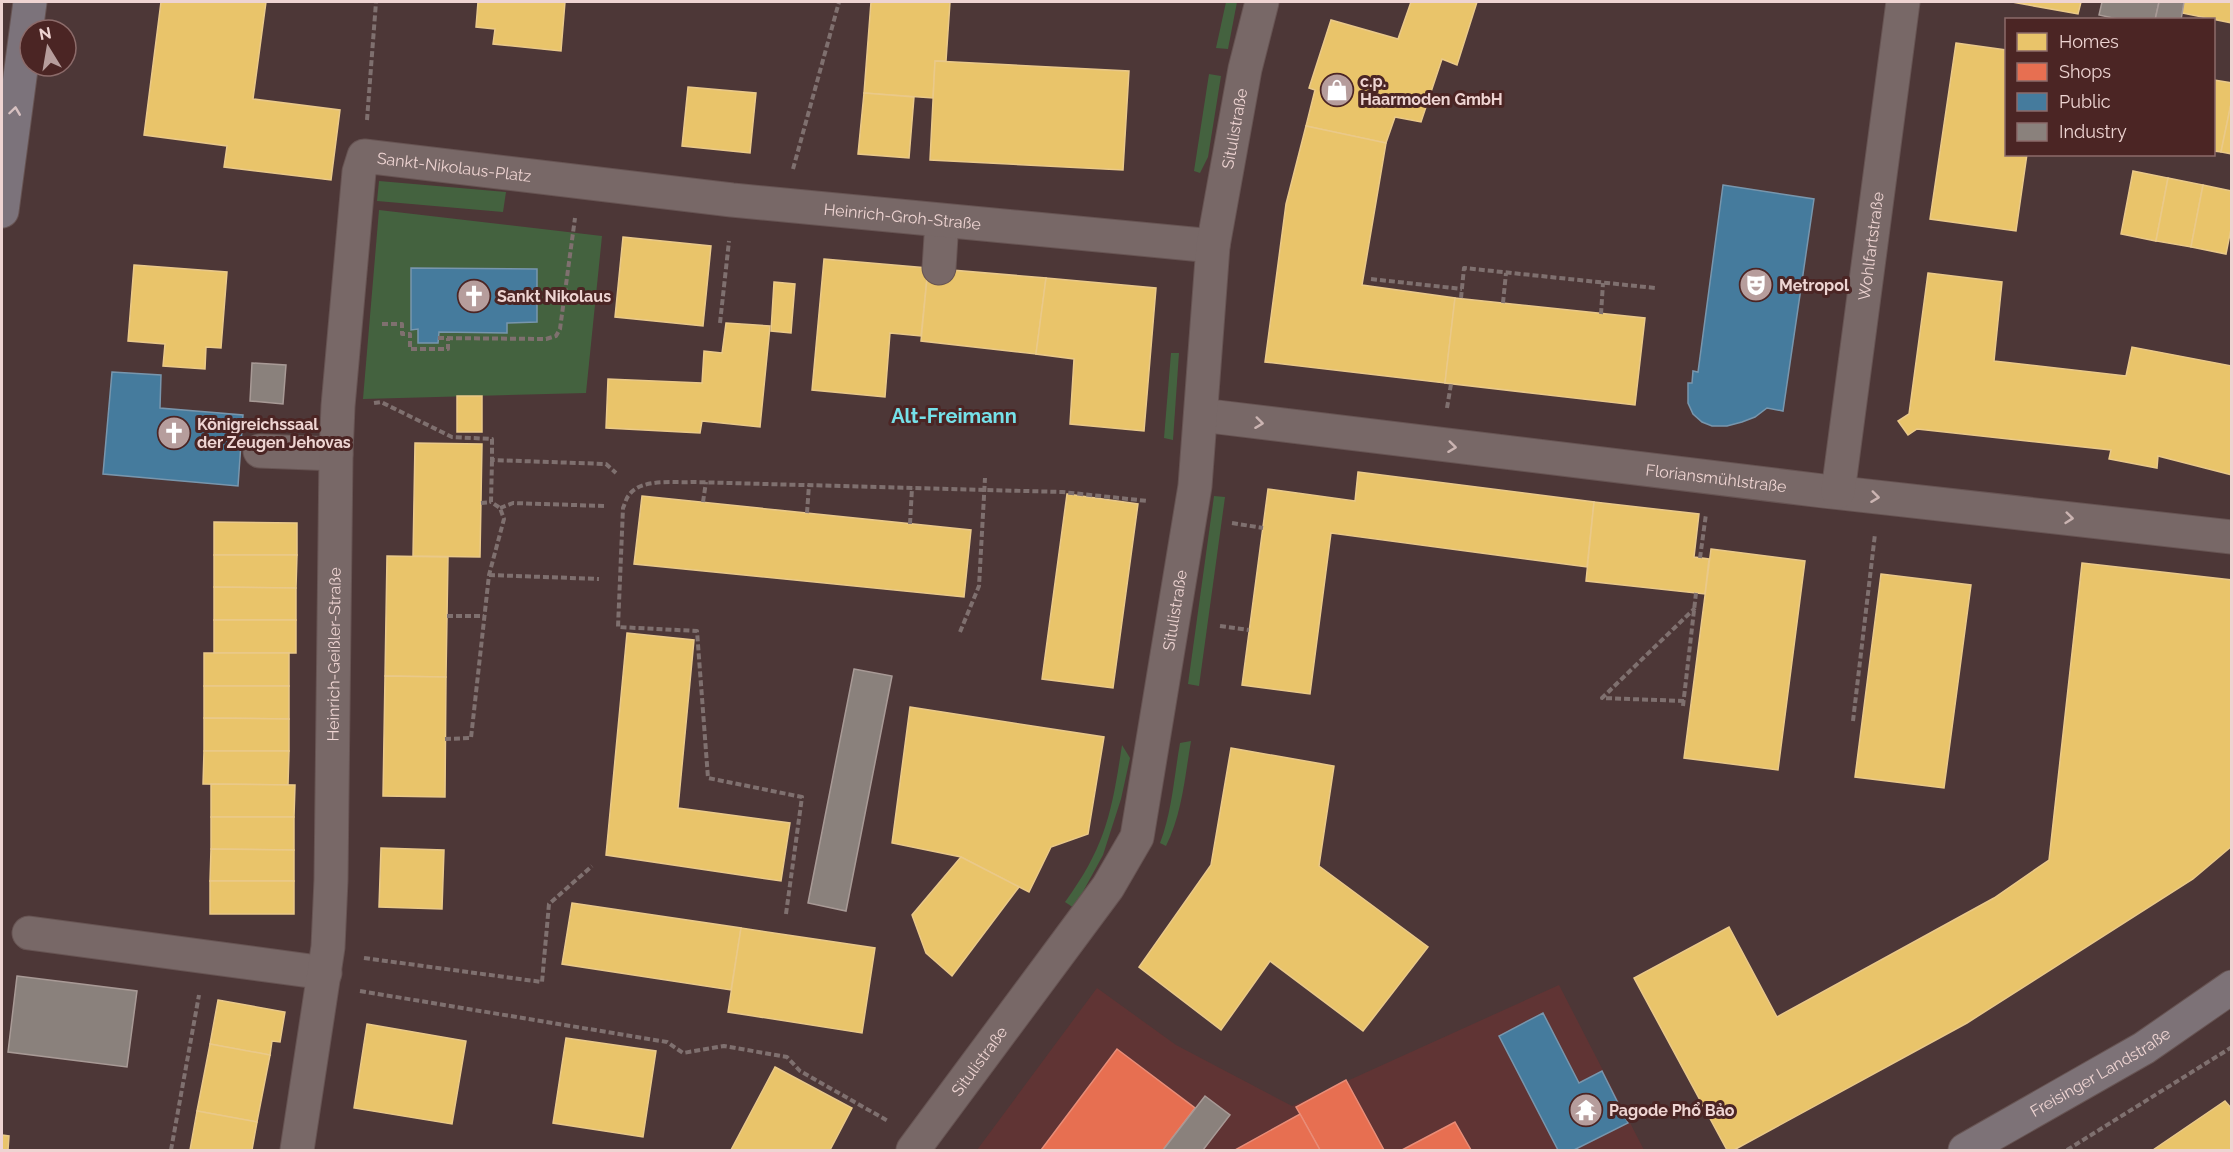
<svg xmlns="http://www.w3.org/2000/svg" width="2233" height="1152" font-family="Raleway,sans-serif">
<style>
.built{fill:#603434}
.green{fill:#44623f}
.homes{fill:#e9c46a;stroke:#eac989;stroke-width:1.5}
.shops{fill:#e76f51;stroke:#e98d78;stroke-width:1.5}
.public{fill:#457b9d;stroke:#7896ad;stroke-width:1.5}
.industry{fill:#8a817c;stroke:#a89a96;stroke-width:1.5}
.lines{fill:none;stroke-linecap:round;stroke-linejoin:round}
.minor-casing{stroke:#675453;stroke-width:35}
.major-casing{stroke:#675453;stroke-width:35}
.highway-casing{stroke:#675453;stroke-width:35}
.path{stroke:#7f706f;stroke-width:4;stroke-dasharray:6 3;stroke-linecap:butt}
.minor{stroke:#786867;stroke-width:33}
.major{stroke:#7d7277;stroke-width:33}
.highway{stroke:#7c737b;stroke-width:33}
.oneway{stroke:#d7c1c1}
.oneway2{stroke:#cbb4b2}
.labels{text-anchor:middle;stroke-width:6;stroke-linejoin:round;paint-order:stroke}
.poi-label{font-size:16px;font-weight:bold;fill:#eed4d2;stroke:#4b2524;text-anchor:start}
.street-label{font-size:16px;fill:#eed4d2;stroke:#4b2524}
.quarter-label{font-size:20px;font-weight:bold;fill:#75e1e9;stroke:#4b2524}
</style>
<rect width="100%" height="100%" fill="#4d3737"/>
<polygon class="built" points="1559,985 1644,1150 977,1150 1097,988 1176,1045 1292,1106"/>
<g class="green">
<polygon points="1226,2 1237,2 1228,49 1216,48"/>
<polygon points="1209,74 1221,76 1208,157 1200,173 1194,171"/>
<polygon points="379,181 506,192 503,212 377,201"/>
<polygon points="379,210 602,236 586,393 363,399"/>
<polygon points="1171,353 1179,353 1173,440 1164,438"/>
<polygon points="1214,496 1225,497 1199,686 1188,684"/>
<path d="M1191,741C1185,776 1182,814 1166,846L1160,843C1172,812 1174,777 1180,743Z"/>
<path d="M1122,745L1130,758L1121,799L1103,855L1074,908L1065,902C1106,846 1112,811 1122,745Z"/>
</g>
<g class="homes">
<polygon points="161,2 266,2 253,99 340,110 331,180 224,167 227,146 144,135"/>
<polygon points="478,2 565,2 561,51 493,44 495,29 476,27"/>
<polygon points="871,2 950,2 946,61 935,61 933,98 864,93"/>
<polygon points="1411,2 1477,2 1457,65 1442,59 1421,122 1395,117 1386,143 1306,126 1315,90 1309,88 1331,20 1398,39"/>
<polygon points="2012,2 2081,2 2078,14"/>
<polygon points="2184,2 2232,2 2232,23 2182,13"/>
<polygon points="1956,43 2006,50 2006,154 2027,154 2016,231 1930,219"/>
<polygon points="935,61 1129,71 1123,170 930,160"/>
<polygon points="2214,80 2232,83 2232,99 2221,152 2214,151"/>
<polygon points="688,87 756,93 750,153 682,146"/>
<polygon points="864,93 914,97 909,158 858,154"/>
<polygon points="2232,99 2232,154 2221,152"/>
<polygon points="1306,126 1386,143 1362,285 1455,298 1445,383 1265,362 1286,204"/>
<polygon points="2133,171 2168,178 2156,241 2121,234"/>
<polygon points="2168,178 2203,185 2191,247 2156,241"/>
<polygon points="2203,185 2232,191 2232,224 2226,254 2191,247"/>
<polygon points="623,237 711,246 703,326 615,317"/>
<polygon points="824,259 928,268 921,336 890,333 885,397 812,390"/>
<polygon points="134,265 227,272 221,348 206,347 205,369 163,366 165,344 128,341"/>
<polygon points="928,268 1046,278 1036,354 921,341"/>
<polygon points="1928,273 2002,282 1994,361 2126,376 2132,347 2232,366 2232,475 2158,456 2157,468 2109,459 2111,450 1917,429 1908,435 1898,421 1909,414"/>
<polygon points="1046,278 1156,288 1144,431 1070,424 1074,359 1036,354"/>
<polygon points="774,282 795,284 791,333 771,331"/>
<polygon points="1455,298 1645,318 1635,405 1445,383"/>
<polygon points="726,323 770,326 760,427 702,421 700,433 606,428 608,379 702,383 704,351 722,353"/>
<rect x="457" y="396" width="25" height="36"/>
<polygon points="415,443 482,444 480,557 413,556"/>
<polygon points="1358,472 1594,502 1587,567 1331,533 1310,694 1242,685 1268,489 1355,501"/>
<polygon points="1067,494 1138,504 1113,688 1042,679"/>
<polygon points="642,496 971,530 964,597 634,564"/>
<polygon points="1594,502 1699,514 1694,557 1709,559 1705,594 1586,581"/>
<polygon points="214,522 297,523 297,555 214,555"/>
<polygon points="1711,549 1805,561 1778,770 1684,758"/>
<polygon points="214,555 297,555 296,588 214,587"/>
<polygon points="387,556 448,557 446,677 385,676"/>
<polygon points="2082,563 2232,580 2232,846 2193,879 1967,1023 1734,1150 1727,1150 1634,978 1729,927 1777,1017 1994,898 2049,860"/>
<polygon points="1881,574 1971,585 1944,788 1855,777"/>
<polygon points="214,587 296,588 296,620 214,620"/>
<rect x="214" y="620" width="82" height="33"/>
<polygon points="627,633 694,640 678,808 790,823 781,881 606,855"/>
<rect x="204" y="653" width="85" height="33"/>
<polygon points="385,676 446,677 445,797 383,796"/>
<polygon points="204,686 289,686 289,719 204,718"/>
<polygon points="910,707 1104,737 1088,834 1051,847 1029,892 961,857 892,843"/>
<polygon points="204,718 289,719 289,751 204,751"/>
<polygon points="1231,748 1334,766 1319,866 1428,947 1363,1031 1270,961 1221,1030 1139,967 1211,865"/>
<polygon points="204,751 289,751 288,785 203,784"/>
<polygon points="211,784 295,785 294,817 211,817"/>
<polygon points="211,817 294,817 294,850 211,849"/>
<polygon points="381,848 444,850 442,909 379,907"/>
<polygon points="211,849 294,850 294,881 210,881"/>
<polygon points="961,857 1019,887 952,976 926,953 912,915"/>
<rect x="210" y="881" width="84" height="33"/>
<polygon points="572,903 741,928 731,990 562,964"/>
<polygon points="741,928 875,948 862,1033 728,1012"/>
<polygon points="218,1000 285,1012 280,1042 272,1041 270,1055 210,1044"/>
<polygon points="367,1024 466,1041 452,1124 354,1108"/>
<polygon points="566,1038 656,1051 643,1137 553,1123"/>
<polygon points="210,1044 270,1055 257,1122 197,1111"/>
<polygon points="775,1067 852,1108 830,1150 731,1150"/>
<polygon points="2225,1101 2232,1109 2232,1150 2153,1150"/>
<polygon points="197,1111 257,1122 252,1150 190,1150"/>
<polygon points="2,1135 9,1136 8,1150 2,1150"/>
</g>
<g class="shops">
<polygon points="1117,1049 1195,1108 1163,1150 1041,1150"/>
<polygon points="1346,1080 1384,1150 1320,1150 1300,1114 1296,1107"/>
<polygon points="1300,1114 1320,1150 1235,1150"/>
<polygon points="1455,1122 1471,1150 1402,1150"/>
</g>
<g class="public">
<polygon points="1723,185 1814,199 1783,411 1767,408 1755,417 1742,422 1727,426 1712,426 1702,422 1693,414 1688,403 1688,383 1692,383 1693,371 1698,372"/>
<polygon points="411,268 537,269 537,322 507,323 507,333 439,332 438,343 418,343 418,329 411,330"/>
<polygon points="112,372 161,375 160,408 243,415 238,486 103,474"/>
<polygon points="1543,1013 1579,1083 1602,1071 1628,1123 1574,1150 1558,1150 1499,1036"/>
</g>
<g class="industry">
<polygon points="2102,2 2159,2 2155,20 2122,20 2099,15"/>
<polygon points="2159,2 2184,2 2181,20 2155,20"/>
<polygon points="252,363 286,365 283,404 250,401"/>
<polygon points="854,669 892,676 846,911 808,903"/>
<polygon points="17,976 137,991 127,1067 8,1052"/>
<polygon points="1205,1096 1230,1115 1203,1150 1163,1150"/>
</g>
<g class="lines">
<g class="minor-casing">
<g id="minor">
<polyline points="939,268 942,221"/>
<path id="s1" d="M1201,415L1823,491L2232,537"/>
<polyline points="260,451 336,454"/>
<path id="s2" d="M1838,492L1903,2"/>
<polyline points="29,933 325,973"/>
<path id="s3" d="M297,1150L328,947L331,880L336,454L338,406L359,172L364,156L732,200L1213,246"/>
<path id="s4" d="M913,1150L1108,887L1137,837L1195,486L1213,246L1245,69L1262,2"/>
</g>
</g>
<g class="major-casing">
<g id="major">
<path id="s5" d="M1965,1150L2144,1048L2232,987"/>
</g>
</g>
<g class="highway-casing">
<polyline id="highway" points="2,211 30,2"/>
</g>
<g class="path">
<polyline points="367,120 376,2"/>
<polyline points="793,169 839,2"/>
<polyline points="1371,279 1462,289"/>
<polyline points="1461,298 1464,268 1655,288"/>
<polyline points="1503,303 1506,273"/>
<polyline points="1601,314 1603,283"/>
<polyline points="720,323 729,241"/>
<polyline points="382,324 402,324 402,334 410,334 410,349 448,349 448,338"/>
<polyline points="438,338 546,339 556,336 560,329 575,218"/>
<polyline points="374,403 381,402 452,437 492,439 492,460 606,464 616,473"/>
<polyline points="1447,408 1451,384"/>
<polyline points="703,502 706,482"/>
<polyline points="481,503 491,502"/>
<polyline points="500,508 513,503 604,506"/>
<polyline points="807,513 809,485"/>
<polyline points="1232,523 1263,528"/>
<polyline points="910,524 912,488"/>
<polyline points="1700,558 1706,514"/>
<polyline points="489,575 599,579"/>
<polyline points="447,616 484,616"/>
<polyline points="1220,626 1249,630"/>
<polyline points="960,632 979,586 985,478"/>
<polyline points="1684,701 1602,698 1695,608"/>
<polyline points="1683,706 1696,593"/>
<polyline points="1853,721 1875,534"/>
<polyline points="445,739 471,738 489,575 504,519 500,508 491,502 492,460"/>
<path d="M786,914L802,797L708,778L697,631L618,627L623,508C625,504 626,498 629,495C641,478 674,483 692,482L1062,492L1148,501"/>
<polyline points="364,958 542,982 549,904 592,866"/>
<polyline points="360,991 667,1042 683,1053 724,1046 787,1057 800,1071 888,1121"/>
<polyline points="171,1150 199,995"/>
<polyline points="2067,1150 2232,1047"/>
</g>
<use href="#minor" class="minor"/>
<use href="#major" class="major"/>
<use href="#highway" class="highway"/>
</g>
<defs><path id="oneway-chevron" d="M-2-3.5L2.5 0L-2 3.5" fill="none" stroke-width="1.6" stroke-linecap="round" stroke-linejoin="round" transform="scale(1.5)"/></defs>
<use class="oneway" href="#oneway-chevron" transform="translate(15 111) rotate(-82)"/>
<g class="oneway2">
<use href="#oneway-chevron" transform="translate(1259 423) rotate(7)"/>
<use href="#oneway-chevron" transform="translate(1452 447) rotate(7)"/>
<use href="#oneway-chevron" transform="translate(1875 497) rotate(7)"/>
<use href="#oneway-chevron" transform="translate(2069 518) rotate(6)"/>
</g>
<defs>
<g id="shop-disc" transform="scale(1.725)"><circle r="9.5" fill="#b69d9c" stroke="#4b2524"/><path d="M-5-2.5h2.3a2.7 3.5 0 0 1 5.4 0H5L5.5 6h-11ZM-1.5-2.5h3a1.5 2.3 0 0 0-3 0Z" fill="#fff"/></g>
<g id="theatre-disc" transform="scale(1.725)"><circle r="9.5" fill="#b69d9c" stroke="#4b2524"/><path d="M-5-5.5Q0-4 5-5.5V0Q5 5 0 6Q-5 5-5 0ZM-3.3-2.5H-1v1.5H-3.3ZM1-2.5H3.3v1.5H1ZM-2.8 1Q0 5.5 2.8 1Z" fill="#fff"/></g>
<g id="church-disc" transform="scale(1.725)"><circle r="9.5" fill="#b69d9c" stroke="#4b2524"/><path d="M-1.2-6h2.4v3.5h3.3v2.4h-3.3V6h-2.4V-.1h-3.3v-2.4h3.3Z" fill="#fff"/></g>
<g id="temple-disc" transform="scale(1.725)"><circle r="9.5" fill="#b69d9c" stroke="#4b2524"/><path d="M0-6L5-2H3V0L6.5 2.5H4V6H1.5V3h-3V6H-4V2.5H-6.5L-3 0V-2H-5Z" fill="#fff"/></g>
</defs>
<g fill-rule="evenodd">
<use href="#shop-disc" x="1337" y="90"/>
<use href="#theatre-disc" x="1756" y="285"/>
<use href="#church-disc" x="474" y="296"/>
<use href="#church-disc" x="174" y="433"/>
<use href="#temple-disc" x="1586" y="1110"/>
</g>
<g class="labels">
<g class="poi-label">
<text x="1360" y="87">c.p.<tspan x="1360" dy="18">Haarmoden GmbH</tspan></text>
<text x="1779" y="291">Metropol</text>
<text x="497" y="302">Sankt Nikolaus</text>
<text x="197" y="430">Königreichssaal<tspan x="197" dy="18">der Zeugen Jehovas</tspan></text>
<text x="1609" y="1116">Pagode Phổ Bảo</text>
</g>
<g class="street-label">
<text dy="6" stroke="none"><textPath href="#s4" startOffset="1101">Situlistraße</textPath></text>
<text dy="6" stroke="none"><textPath href="#s3" startOffset="1089">Sankt-Nikolaus-Platz</textPath></text>
<text dy="6" stroke="none"><textPath href="#s3" startOffset="1540">Heinrich-Groh-Straße</textPath></text>
<text dy="6" stroke="none"><textPath href="#s2" startOffset="248">Wohlfartstraße</textPath></text>
<text dy="6" stroke="none"><textPath href="#s1" startOffset="519">Floriansmühlstraße</textPath></text>
<text dy="6" stroke="none"><textPath href="#s4" startOffset="615">Situlistraße</textPath></text>
<text dy="6" stroke="none"><textPath href="#s3" startOffset="498">Heinrich-Geißler-Straße</textPath></text>
<text dy="6" stroke="none"><textPath href="#s4" startOffset="111">Situlistraße</textPath></text>
<text dy="6" stroke="none"><textPath href="#s5" startOffset="156">Freisinger Landstraße</textPath></text>
</g>
<g class="quarter-label">
<text x="954" y="423">Alt-Freimann</text>
</g>
</g>
<rect width="2233" height="1152" fill="none" stroke="#eed4d2" stroke-width="6"/>
<rect x="2005" y="18" width="210" height="138" fill="#4b2524" stroke="#8c6b6a" stroke-width="1.5"/>
<rect x="2017" y="33" width="30" height="18" fill="#e9c46a" stroke="#8c6b6a" stroke-width="1.5"/>
<text x="2059" y="48" font-size="18" fill="#eed4d2">Homes</text>
<rect x="2017" y="63" width="30" height="18" fill="#e76f51" stroke="#8c6b6a" stroke-width="1.5"/>
<text x="2059" y="78" font-size="18" fill="#eed4d2">Shops</text>
<rect x="2017" y="93" width="30" height="18" fill="#457b9d" stroke="#8c6b6a" stroke-width="1.5"/>
<text x="2059" y="108" font-size="18" fill="#eed4d2">Public</text>
<rect x="2017" y="123" width="30" height="18" fill="#8a817c" stroke="#8c6b6a" stroke-width="1.5"/>
<text x="2059" y="138" font-size="18" fill="#eed4d2">Industry</text>
<g transform="translate(48 48) rotate(349)"><circle r="28" fill="#4b2524" stroke="#8c6b6a" stroke-width="1.5"/>
<path d="M0-4.5L10 22L0 15L-10 22Z" fill="#b69d9c"/>
<text y="-9" font-size="16" font-weight="bold" text-anchor="middle" fill="#eed4d2">N</text>
</g>
</svg>
